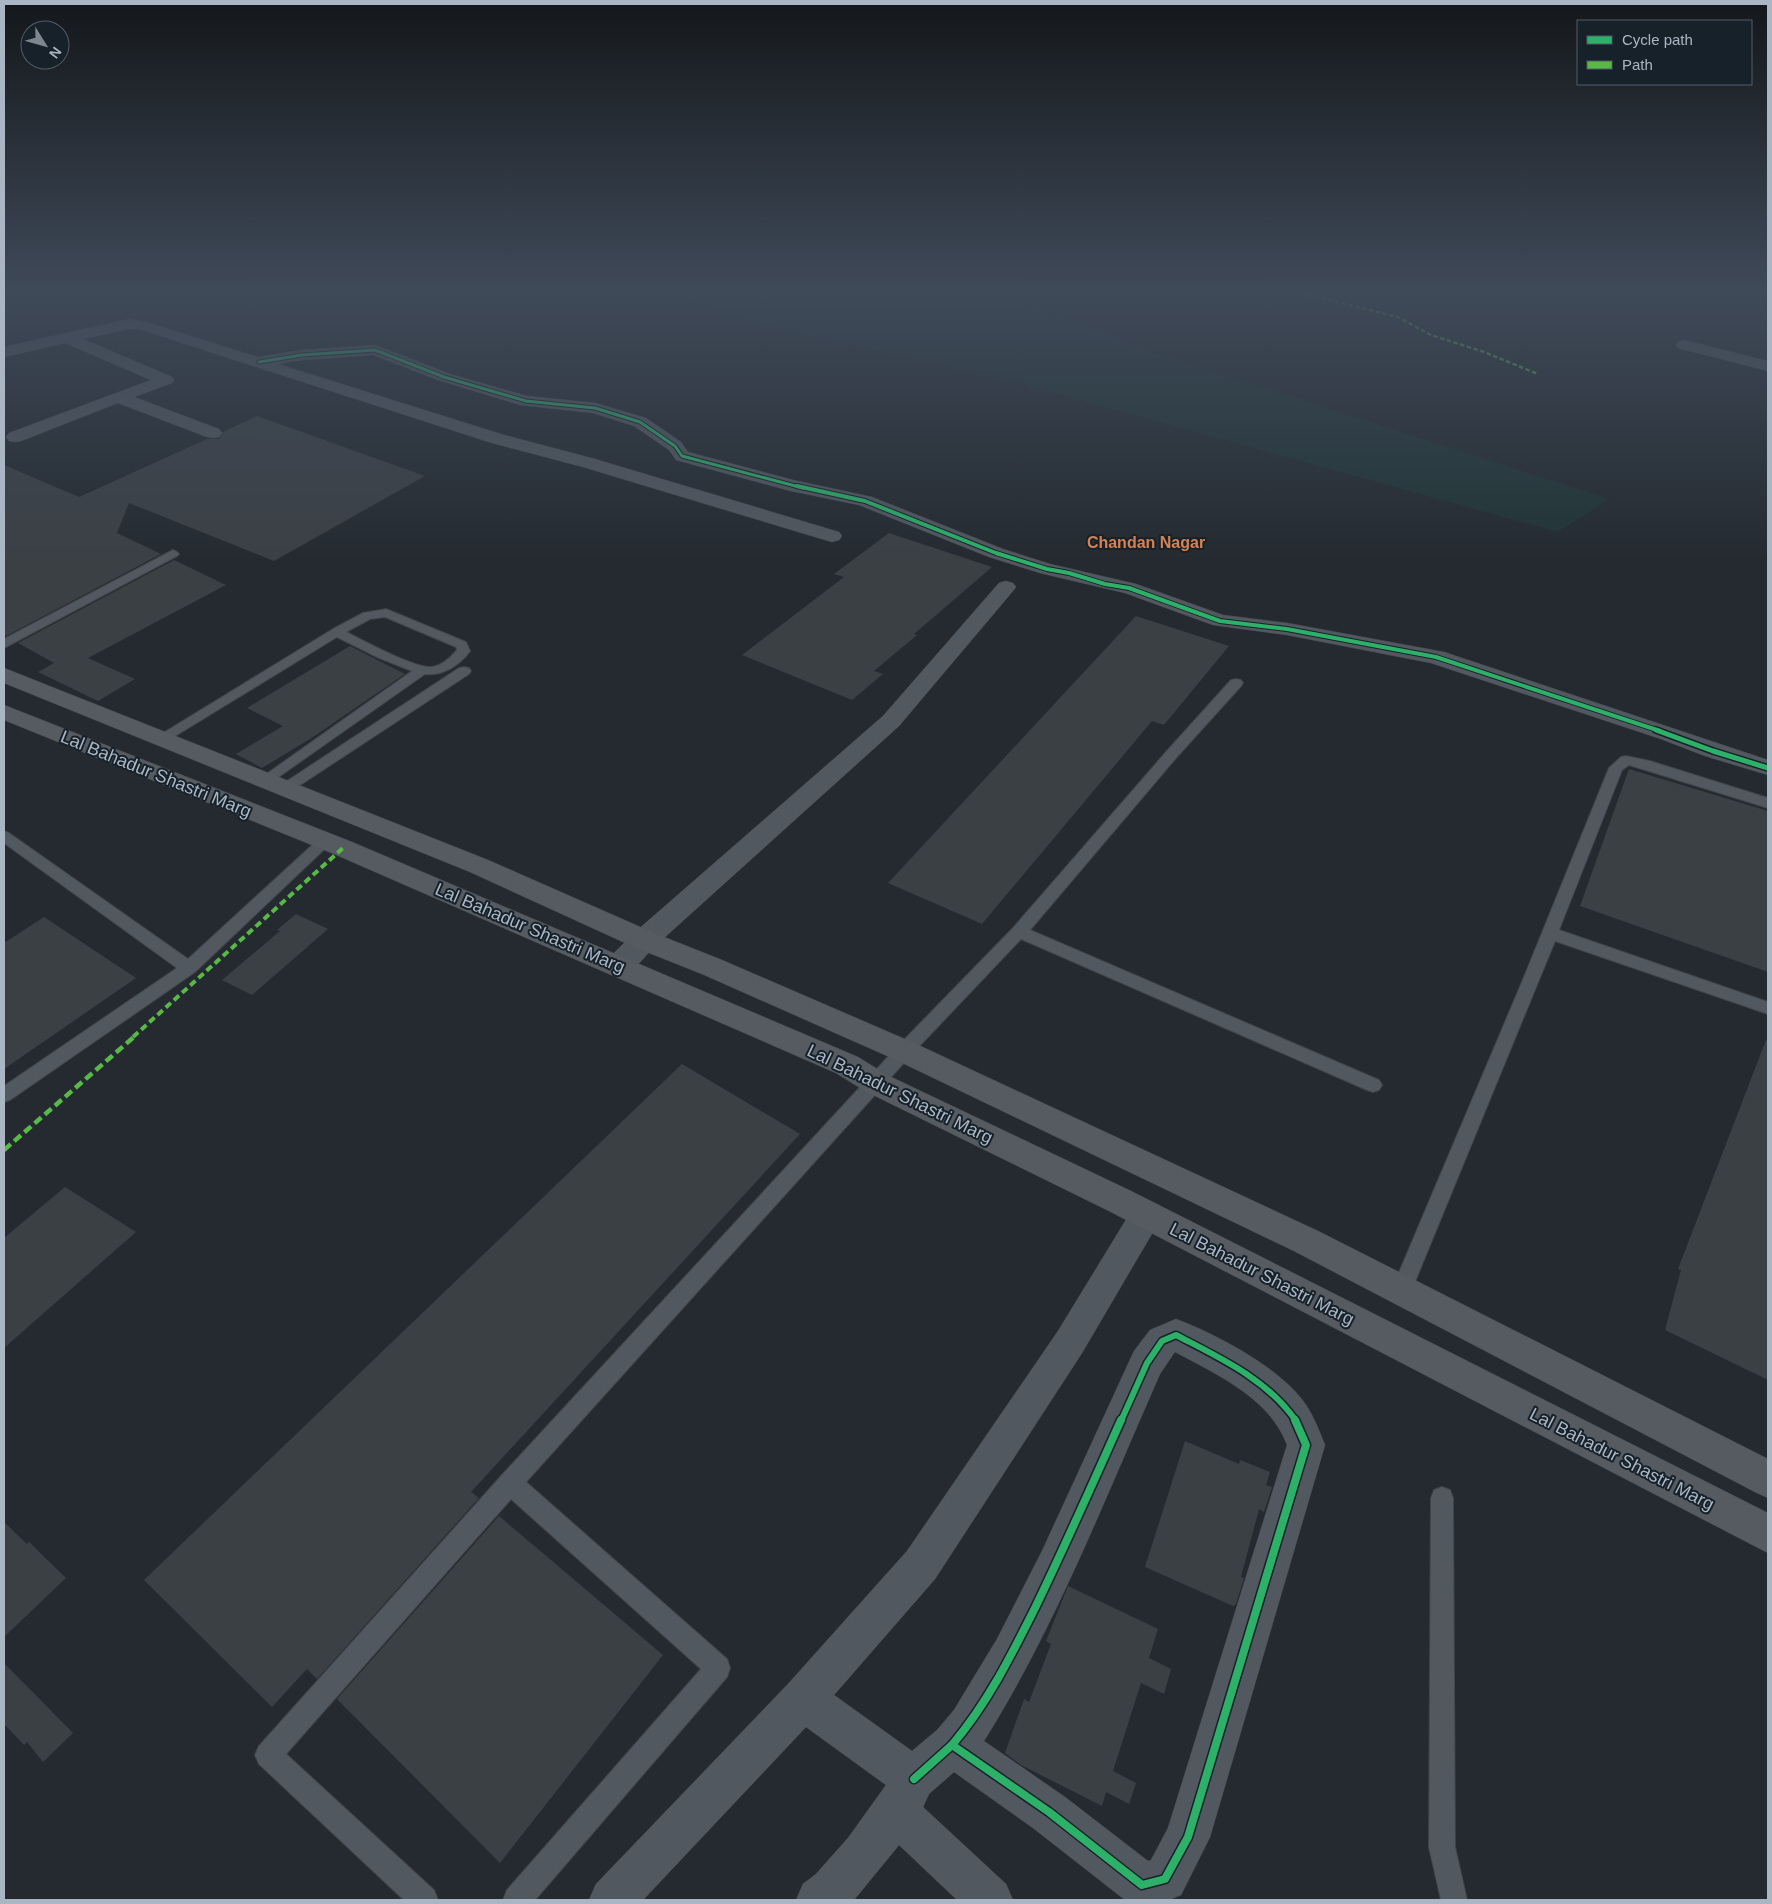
<svg xmlns="http://www.w3.org/2000/svg" width="1772" height="1904" font-family="Helvetica,sans-serif">
<style>
.green{fill:#213436}
.building{fill:#3b4045}
.lines{fill:none;stroke-linecap:round;stroke-linejoin:round}
.lane-casing{stroke:#404449;stroke-width:2}
.street-casing{stroke:#404449;stroke-width:1}
.primary-casing{stroke:#41464d;stroke-width:1}
.lane{fill:#52585f;fill-rule:evenodd}
.street{fill:#52585f;fill-rule:evenodd}
.primary{fill:#555b61;fill-rule:evenodd}
.quiet-far2{stroke:#58b947;stroke-width:2.5;stroke-dasharray:4.5 2.5;stroke-linecap:butt}
.quiet-far1{stroke:#58b947;stroke-width:4;stroke-dasharray:7 4;stroke-linecap:butt}
.quiet{stroke:#58b947;stroke-width:4.5;stroke-dasharray:9 4.5;stroke-linecap:butt}
.cycleway-far4-casing{stroke:#17212a;stroke-width:5}
.cycleway-far3-casing{stroke:#17212a;stroke-width:6}
.cycleway-far2-casing{stroke:#17212a;stroke-width:8}
.cycleway-far1-casing{stroke:#17212a;stroke-width:9}
.cycleway-casing{stroke:#17212a;stroke-width:11}
.cycleway-far4{stroke:#2db169;stroke-width:3}
.cycleway-far3{stroke:#2db169;stroke-width:4}
.cycleway-far2{stroke:#2db169;stroke-width:5}
.cycleway-far1{stroke:#2db169;stroke-width:6}
.cycleway{stroke:#2db169;stroke-width:8}
.labels{text-anchor:middle;stroke-width:4;stroke-linejoin:round;paint-order:stroke}
.far-neighbourhood-label{font-size:16px;font-weight:bold;fill:#d68254;stroke:#17212a}
.street-label{font-size:18px;fill:#abb6c4;stroke:#17212a}
</style>
<rect width="100%" height="100%" fill="#242a30"/>
<polygon class="green" points="681,293 996,293 1153,352 1609,499 1558,532 1011,381 747,321"/>
<g class="building">
<polygon points="257,416 425,476 274,561 129,503 117,533 161,554 6,636 4,635 4,465 79,497 207,439 219,439 223,432"/>
<polygon points="889,533 992,567 914,634 917,635 874,671 883,674 852,700 742,655 844,577 834,574"/>
<polygon points="174,560 226,585 88,658 135,679 98,701 38,672 54,663 18,643"/>
<polygon points="1136,616 1229,646 1164,725 1152,721 982,924 888,883"/>
<polygon points="350,646 405,674 310,739 262,768 236,754 283,726 247,708"/>
<polygon points="1629,769 1768,811 1768,972 1580,906"/>
<polygon points="296,914 328,929 252,995 222,980 280,931 277,930"/>
<polygon points="44,917 136,978 4,1069 4,943"/>
<polygon points="1766,1040 1768,1041 1768,1380 1665,1330 1681,1270 1678,1269"/>
<polygon points="682,1064 800,1134 471,1492 479,1498 317,1679 307,1669 272,1707 144,1580"/>
<polygon points="65,1187 136,1232 4,1348 4,1238"/>
<polygon points="1185,1441 1239,1464 1240,1460 1270,1472 1266,1485 1272,1487 1264,1512 1259,1509 1241,1577 1244,1578 1236,1604 1233,1606 1145,1567"/>
<polygon points="499,1516 663,1655 500,1863 337,1699"/>
<polygon points="4,1522 27,1544 29,1542 66,1578 4,1637"/>
<polygon points="1068,1586 1158,1629 1149,1658 1171,1669 1164,1694 1141,1683 1113,1771 1136,1783 1129,1804 1106,1792 1102,1806 1021,1765 1005,1753 1024,1699 1029,1702 1051,1644 1046,1641"/>
<polygon points="4,1663 73,1733 43,1762 27,1742 24,1745 4,1724"/>
</g>
<g class="lines">
<g class="lane-casing">
<g id="lane">
<polygon points="173,550 177,552 179,554 177,556 4,648 4,639"/>
<path d="M386,609L466,642L470,651C460,665 443,676 425,674L270,783H260L258,780L412,671L379,658L337,637L167,741H157L155,738L333,629L363,613ZM385,617L456,647L457,650C451,657 442,666 432,667C413,668 365,641 346,632L370,619Z"/>
<polygon points="464,667 469,668 471,671 469,674 291,791 281,791 279,788 281,785 459,668"/>
<polygon points="1236,679 1241,680 1243,683 1241,686 1176,758 1030,930 1379,1080 1382,1085 1379,1090 1373,1092 1367,1090 1021,939 910,1056 526,1482 727,1659 730,1668 727,1677 535,1900 503,1900 507,1890 701,1669 511,1499 286,1754 434,1890 438,1900 404,1900 259,1764 255,1755 259,1746 502,1475 898,1046 1013,928 1166,752 1231,680"/>
<polygon points="1626,756 1650,761 1768,798 1768,808 1629,765 1622,770 1559,930 1768,1002 1768,1014 1555,941 1412,1289 1409,1295 1402,1298 1395,1295 1392,1289 1522,982 1609,768 1621,757"/>
<polygon points="4,831 9,833 188,959 321,837 331,837 333,841 195,972 10,1100 4,1102 4,1086 177,968 4,843"/>
<polygon points="1442,1487 1450,1490 1453,1498 1455,1847 1467,1900 1441,1900 1429,1847 1431,1498 1434,1490"/>
</g>
</g>
<g class="street-casing">
<g id="street">
<polygon points="129,319 146,322 258,357 302,350 375,345 450,374 527,396 595,403 646,418 681,442 688,452 793,480 872,497 1003,549 1050,564 1136,584 1223,615 1287,623 1444,652 1768,760 1768,775 1705,756 1661,739 1431,663 1287,635 1213,625 1125,593 1040,573 989,557 859,505 791,491 676,460 669,450 634,426 593,413 520,405 438,380 373,355 302,360 278,364 504,435 595,459 839,532 842,536 839,540 832,542 825,540 583,467 492,443 139,329 129,329 83,339 172,377 174,380 172,383 134,397 219,429 222,433 219,437 213,438 207,437 118,403 21,441 15,442 9,441 6,437 9,433 151,380 65,343 4,357 4,347"/>
<polygon points="1684,340 1768,361 1768,371 1678,348 1676,345 1678,342"/>
<path d="M1006,581L1013,583L1016,587L1013,591L899,726L654,947C640,961 630,980 608,973L604,966L608,959L634,933L883,716L999,583Z"/>
<path d="M1147,1201L1159,1205L1163,1215L1082,1353L935,1579L834,1695L912,1751L937,1730L954,1710L997,1639L1042,1551L1134,1351L1150,1330L1176,1319C1214,1333 1274,1365 1300,1397C1312,1411 1318,1428 1325,1445L1210,1837L1181,1895L1169,1900H1125L1033,1828L954,1772L929,1794L923,1807L1006,1884L1013,1900H957L899,1845L854,1900H796L803,1884L816,1874L848,1838L886,1785L806,1727L643,1900H589L596,1884L788,1684L907,1551L1058,1331L1135,1205ZM1175,1352C1216,1374 1270,1398 1287,1445L1168,1828L1151,1860L1148,1861L1065,1797L984,1741C1056,1626 1105,1498 1160,1374Z"/>
</g>
</g>
<g class="primary-casing">
<g id="primary">
<polygon points="4,668 488,860 654,933 722,960 914,1043 1318,1231 1768,1459 1768,1498 1755,1492 1294,1251 894,1059 702,974 634,947 470,872 4,683"/>
<polygon points="4,705 352,842 858,1057 887,1075 1131,1191 1768,1513 1768,1553 1109,1211 865,1091 836,1073 334,854 4,720"/>
</g>
</g>
<use href="#lane" class="lane"/>
<use href="#street" class="street"/>
<use href="#primary" class="primary"/>
<polyline class="quiet-far2" points="1301,293 1398,317 1431,335 1484,352 1538,374"/>
<polyline class="quiet-far1" points="133,1037 343,848"/>
<polyline class="quiet" points="4,1150 135,1036"/>
<g class="cycleway-far4-casing">
<polyline id="cycleway-far4" points="259,362 302,355 375,350 444,377 526,401 595,408 640,422 675,446 682,456 803,488"/>
</g>
<g class="cycleway-far3-casing">
<polyline id="cycleway-far3" points="797,486 865,501 996,553 1047,569 1069,573 1105,584 1129,588 1220,621 1287,629 1436,657 1660,731"/>
</g>
<g class="cycleway-far2-casing">
<polyline id="cycleway-far2" points="1656,730 1713,751 1768,768"/>
</g>
<g class="cycleway-far1-casing">
<path id="cycleway-far1" d="M1121,1421L1147,1363L1162,1341L1176,1335C1220,1358 1267,1379 1296,1421"/>
</g>
<g class="cycleway-casing">
<g id="cycleway">
<polyline points="952,1745 1049,1812 1142,1885 1165,1879 1188,1837 1306,1445 1295,1420"/>
<path d="M952,1745C987,1704 1011,1656 1035,1608C1065,1546 1093,1483 1121,1420"/>
<polyline points="914,1779 952,1745"/>
</g>
</g>
<use href="#cycleway-far4" class="cycleway-far4"/>
<use href="#cycleway-far3" class="cycleway-far3"/>
<use href="#cycleway-far2" class="cycleway-far2"/>
<use href="#cycleway-far1" class="cycleway-far1"/>
<use href="#cycleway" class="cycleway"/>
</g>
<linearGradient id="sky" x2="0" y2="1"><stop stop-color="#14171a"/><stop offset="0.52" stop-color="#3f4a59"/><stop offset="1" stop-color="#3f4a59" stop-opacity="0"/></linearGradient>
<rect width="1772" height="560" fill="url(#sky)"/>
<g class="labels">
<g class="far-neighbourhood-label">
<text x="1146" y="548">Chandan Nagar</text>
</g>
<g class="street-label">
<text transform="translate(156 774) rotate(22)" y="6">Lal Bahadur Shastri Marg</text>
<text transform="translate(530 928) rotate(23)" y="6">Lal Bahadur Shastri Marg</text>
<text transform="translate(900 1094) rotate(26)" y="6">Lal Bahadur Shastri Marg</text>
<text transform="translate(1262 1274) rotate(27)" y="6">Lal Bahadur Shastri Marg</text>
<text transform="translate(1622 1459) rotate(27)" y="6">Lal Bahadur Shastri Marg</text>
</g>
</g>
<rect width="1772" height="1904" fill="none" stroke="#abb6c4" stroke-width="10"/>
<rect x="1577" y="20" width="175" height="65" fill="#17212a" stroke="#525d68"/>
<rect x="1587" y="36" width="25" height="8" fill="#2db169" stroke="#525d68"/>
<text x="1622" y="45" font-size="15" fill="#abb6c4">Cycle path</text>
<rect x="1587" y="61" width="25" height="8" fill="#58b947" stroke="#525d68"/>
<text x="1622" y="70" font-size="15" fill="#abb6c4">Path</text>
<g transform="translate(45 45) rotate(127)"><circle r="24" fill="#17212a" stroke="#525d68"/>
<path d="M0-4L9 19L0 12L-9 19Z" fill="#7c8590"/>
<text y="-8" font-size="14" font-weight="bold" text-anchor="middle" fill="#abb6c4">N</text>
</g>
</svg>
